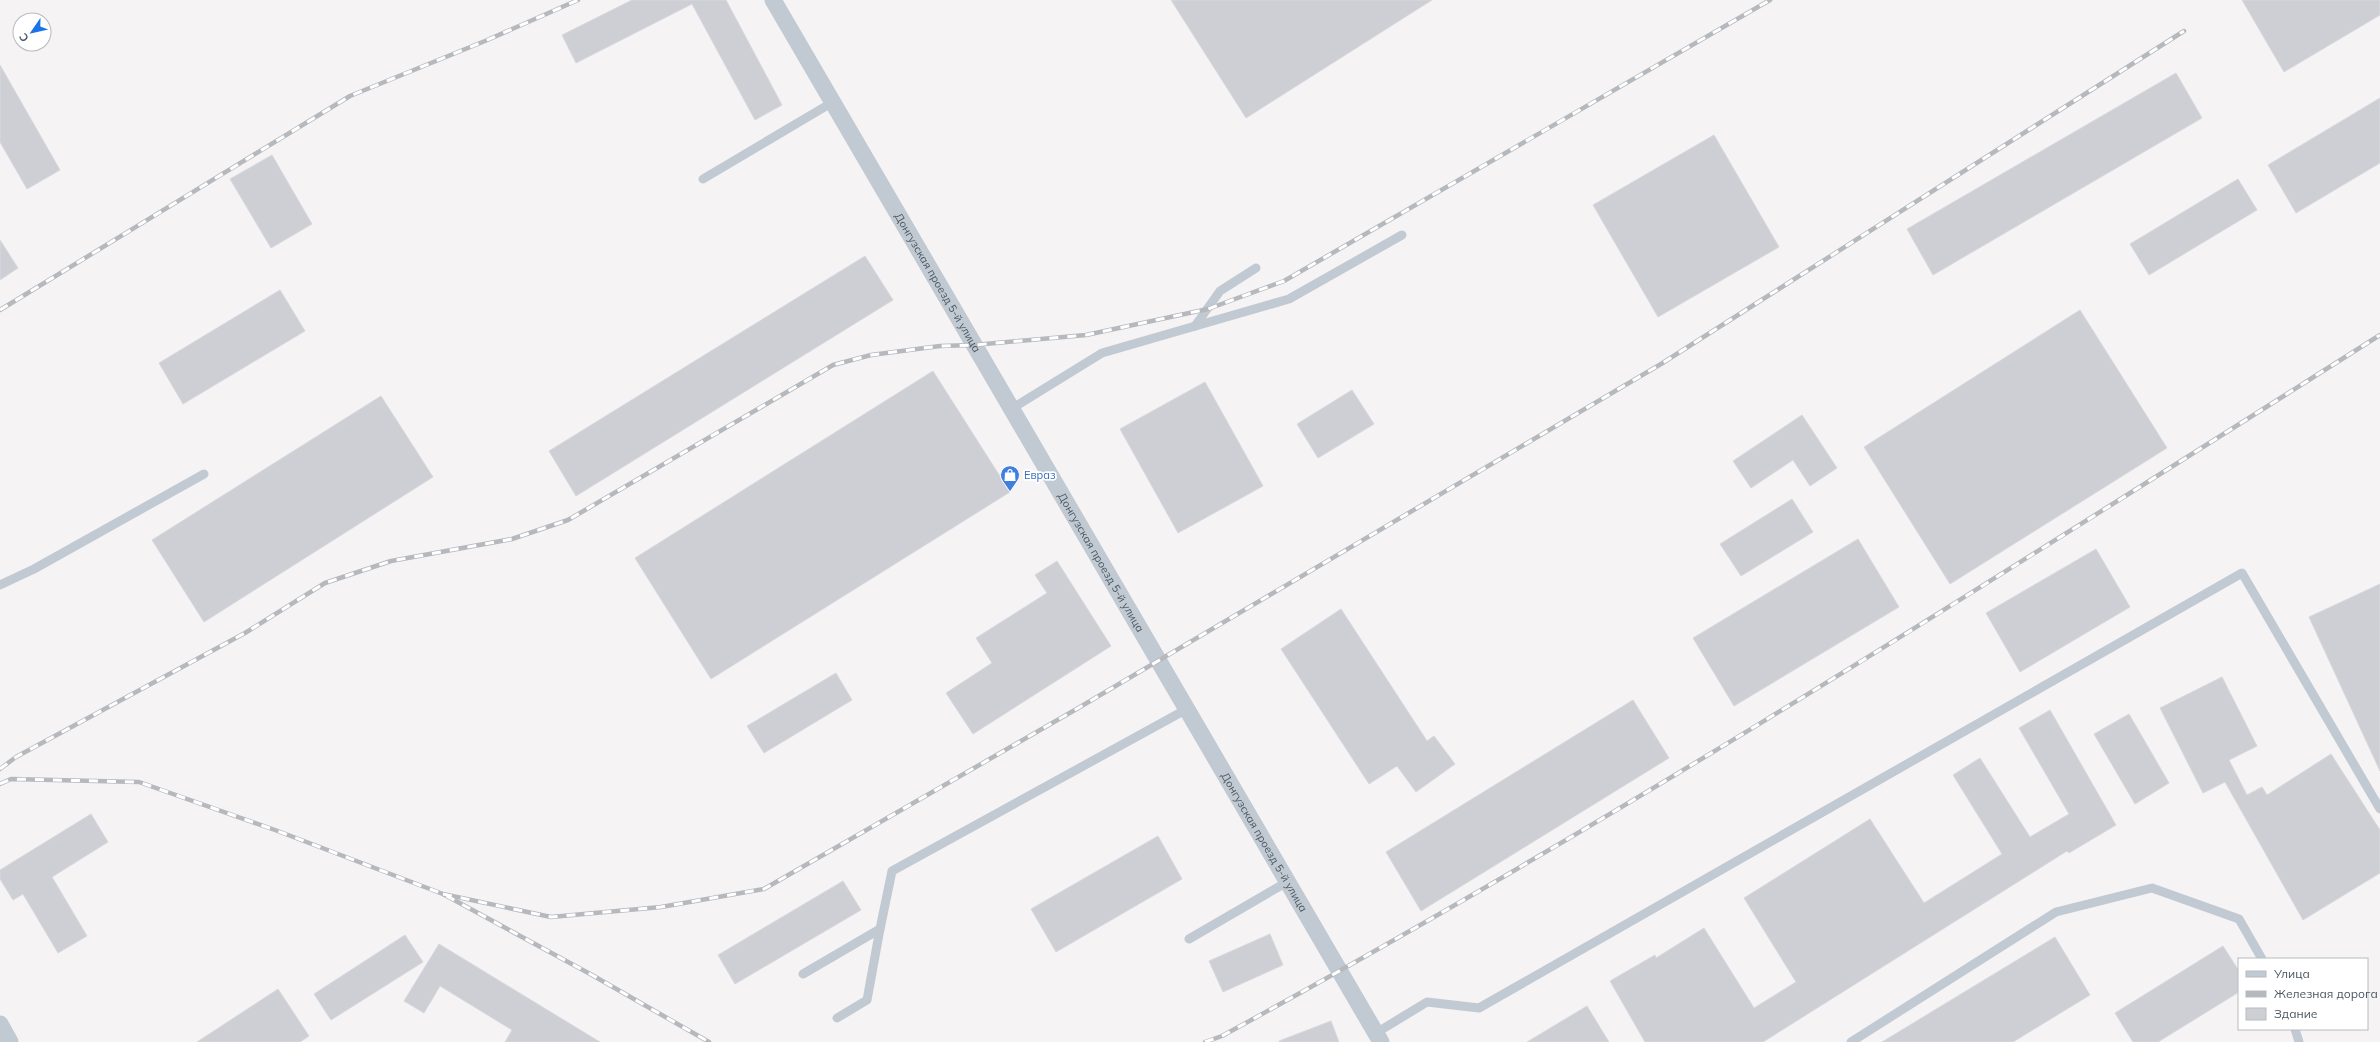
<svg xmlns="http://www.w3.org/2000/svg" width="2380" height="1042" font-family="Mulish,sans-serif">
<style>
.building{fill:#cdcfd5;stroke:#d7d9de}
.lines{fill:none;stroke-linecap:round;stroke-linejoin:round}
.lane{stroke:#c1cad2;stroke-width:9}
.street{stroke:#c1cad2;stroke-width:17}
.rail-casing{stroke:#b5b8bd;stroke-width:4.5}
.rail{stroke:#fff;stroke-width:3;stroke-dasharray:9;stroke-linecap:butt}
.labels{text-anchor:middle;stroke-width:3.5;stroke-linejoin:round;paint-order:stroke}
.street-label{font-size:11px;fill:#4a5661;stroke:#fff}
.shop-label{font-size:11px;fill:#366cbe;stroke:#fff;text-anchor:start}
</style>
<rect width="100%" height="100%" fill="#f5f3f3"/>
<g class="building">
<polygon points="632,0 726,0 782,105 755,120 692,4 576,63 562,35"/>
<polygon points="1171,0 1432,0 1246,118"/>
<polygon points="2242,0 2380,0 2380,15 2284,72"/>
<polygon points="0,65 60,170 27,189 0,142"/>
<polygon points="2176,73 2202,118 1933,275 1907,229"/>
<polygon points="2380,98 2380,163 2296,213 2268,165"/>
<polygon points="1714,135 1779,247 1658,317 1593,205"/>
<polygon points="272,155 312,224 271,248 230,179"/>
<polygon points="2238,179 2257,210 2149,275 2130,244"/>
<polygon points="0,240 18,268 0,280"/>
<polygon points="865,256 893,300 576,496 549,451"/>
<polygon points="280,290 305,331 183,404 159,363"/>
<polygon points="2080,310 2167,448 1950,584 1864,447"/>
<polygon points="933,371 1010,492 711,679 635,558"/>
<polygon points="1205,382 1263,486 1178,533 1120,429"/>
<polygon points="1352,390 1374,424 1318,458 1297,424"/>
<polygon points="381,396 433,477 204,622 152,540"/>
<polygon points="1802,415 1837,468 1810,486 1793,460 1751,488 1733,461"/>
<polygon points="1792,499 1813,532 1741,576 1720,544"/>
<polygon points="1858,539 1899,607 1734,706 1693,638"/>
<polygon points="2096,549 2130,607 2020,672 1986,613"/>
<polygon points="1057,561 1111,646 973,734 946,693 992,663 976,638 1047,593 1035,575"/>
<polygon points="2380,584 2380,771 2309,617"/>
<polygon points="1341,609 1427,741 1434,736 1455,764 1416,792 1397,766 1369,784 1281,649"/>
<polygon points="836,673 852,700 764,753 747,726"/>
<polygon points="2222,677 2257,746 2229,760 2247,795 2262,787 2267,795 2331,754 2380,830 2380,873 2303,920 2225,782 2203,793 2160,708"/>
<polygon points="1633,700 1669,758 1421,911 1386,852"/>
<polygon points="2050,710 2116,825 2069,853 2067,851 1763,1042 1645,1042 1610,981 1655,955 1656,958 1704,928 1754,1008 1796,982 1744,898 1870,819 1924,903 2002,854 1953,775 1980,758 2030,837 2069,814 2019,728"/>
<polygon points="2129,714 2169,783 2135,804 2094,734"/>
<polygon points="91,814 108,842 52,877 87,936 58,953 23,894 13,900 0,879 0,870"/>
<polygon points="1158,836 1182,879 1056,952 1031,909"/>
<polygon points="843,881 861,910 735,984 718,955"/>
<polygon points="1270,934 1283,965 1223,992 1209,961"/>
<polygon points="405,935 423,962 331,1020 314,994"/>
<polygon points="2055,937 2090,995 2013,1042 1882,1042"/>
<polygon points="439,944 600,1042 505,1042 512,1030 440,986 424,1013 404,1001"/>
<polygon points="2223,946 2239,971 2239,992 2158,1042 2133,1042 2115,1013"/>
<polygon points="278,989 309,1036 300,1042 197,1042"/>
<polygon points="1587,1006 1609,1042 1527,1042"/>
<polygon points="1331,1021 1339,1042 1279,1042 1279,1041"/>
</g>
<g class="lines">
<g class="lane">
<polyline points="703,179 833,102"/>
<polyline points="1195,326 1220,291 1256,268"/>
<polyline points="1011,409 1102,353 1289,299 1402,235"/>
<polyline points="0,585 34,569 204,474"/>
<polyline points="1189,939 1287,882"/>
<polyline points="803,974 880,929 892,871 1187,709"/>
<polyline points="837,1018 867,1000 880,929"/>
<polyline points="2295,1029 2299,1042"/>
<polyline points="1376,1033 1427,1002 1479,1008 2242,573 2380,809"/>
<polyline points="1851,1042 2056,912 2152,888 2239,919 2262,959"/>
</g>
<g class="street">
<path id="s1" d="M773,0L1381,1042"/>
<polyline points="0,1024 10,1042"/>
</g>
<g class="rail-casing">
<g id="rail">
<polyline points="0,310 350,96 485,41 578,0"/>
<polyline points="0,769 16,757 245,633 325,583 391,561 512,539 568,520 833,365 871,355 940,346 974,345 1086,335 1208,309 1284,281 1770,0"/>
<polyline points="0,784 11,779 139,782 275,830 443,894 592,975 709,1042"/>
<polyline points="443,894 551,917 661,907 764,889 1080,707 1661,364 2184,31"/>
<path d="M1205,1042L1222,1036C1618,820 1999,576 2380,335"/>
</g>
</g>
<use href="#rail" class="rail"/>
</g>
<defs>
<g id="shop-pin" transform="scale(1)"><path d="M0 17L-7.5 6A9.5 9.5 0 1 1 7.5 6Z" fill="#3f7fe0" stroke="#fff"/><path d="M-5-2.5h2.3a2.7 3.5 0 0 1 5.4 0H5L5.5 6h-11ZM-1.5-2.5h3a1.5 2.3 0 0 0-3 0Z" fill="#fff"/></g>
</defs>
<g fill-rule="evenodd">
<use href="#shop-pin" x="1010" y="475"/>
</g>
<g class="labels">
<g class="street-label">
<text dy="4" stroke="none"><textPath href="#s1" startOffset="327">Донгузская проезд 5-й улица</textPath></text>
<text dy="4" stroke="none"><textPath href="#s1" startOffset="651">Донгузская проезд 5-й улица</textPath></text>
<text dy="4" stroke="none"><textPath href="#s1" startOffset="975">Донгузская проезд 5-й улица</textPath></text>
</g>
<g class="shop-label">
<text x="1024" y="479">Евраз</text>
</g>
</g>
<rect x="2238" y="958" width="130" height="72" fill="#ffffff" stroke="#b7bbc0"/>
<rect x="2246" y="971" width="20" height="6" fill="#c1cad2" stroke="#b7bbc0"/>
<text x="2274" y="978" font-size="12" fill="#4a5661">Улица</text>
<rect x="2246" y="991" width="20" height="6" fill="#b5b8bd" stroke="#b7bbc0"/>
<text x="2274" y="998" font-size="12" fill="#4a5661">Железная дорога</text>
<rect x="2246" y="1008" width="20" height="12" fill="#cdcfd5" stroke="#b7bbc0"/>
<text x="2274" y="1018" font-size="12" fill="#4a5661">Здание</text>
<g transform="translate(32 32) rotate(236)"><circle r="19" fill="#ffffff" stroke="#b7bbc0"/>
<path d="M0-3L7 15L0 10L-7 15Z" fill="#1a73e8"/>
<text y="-6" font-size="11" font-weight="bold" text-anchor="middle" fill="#4a5661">С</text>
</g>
</svg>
